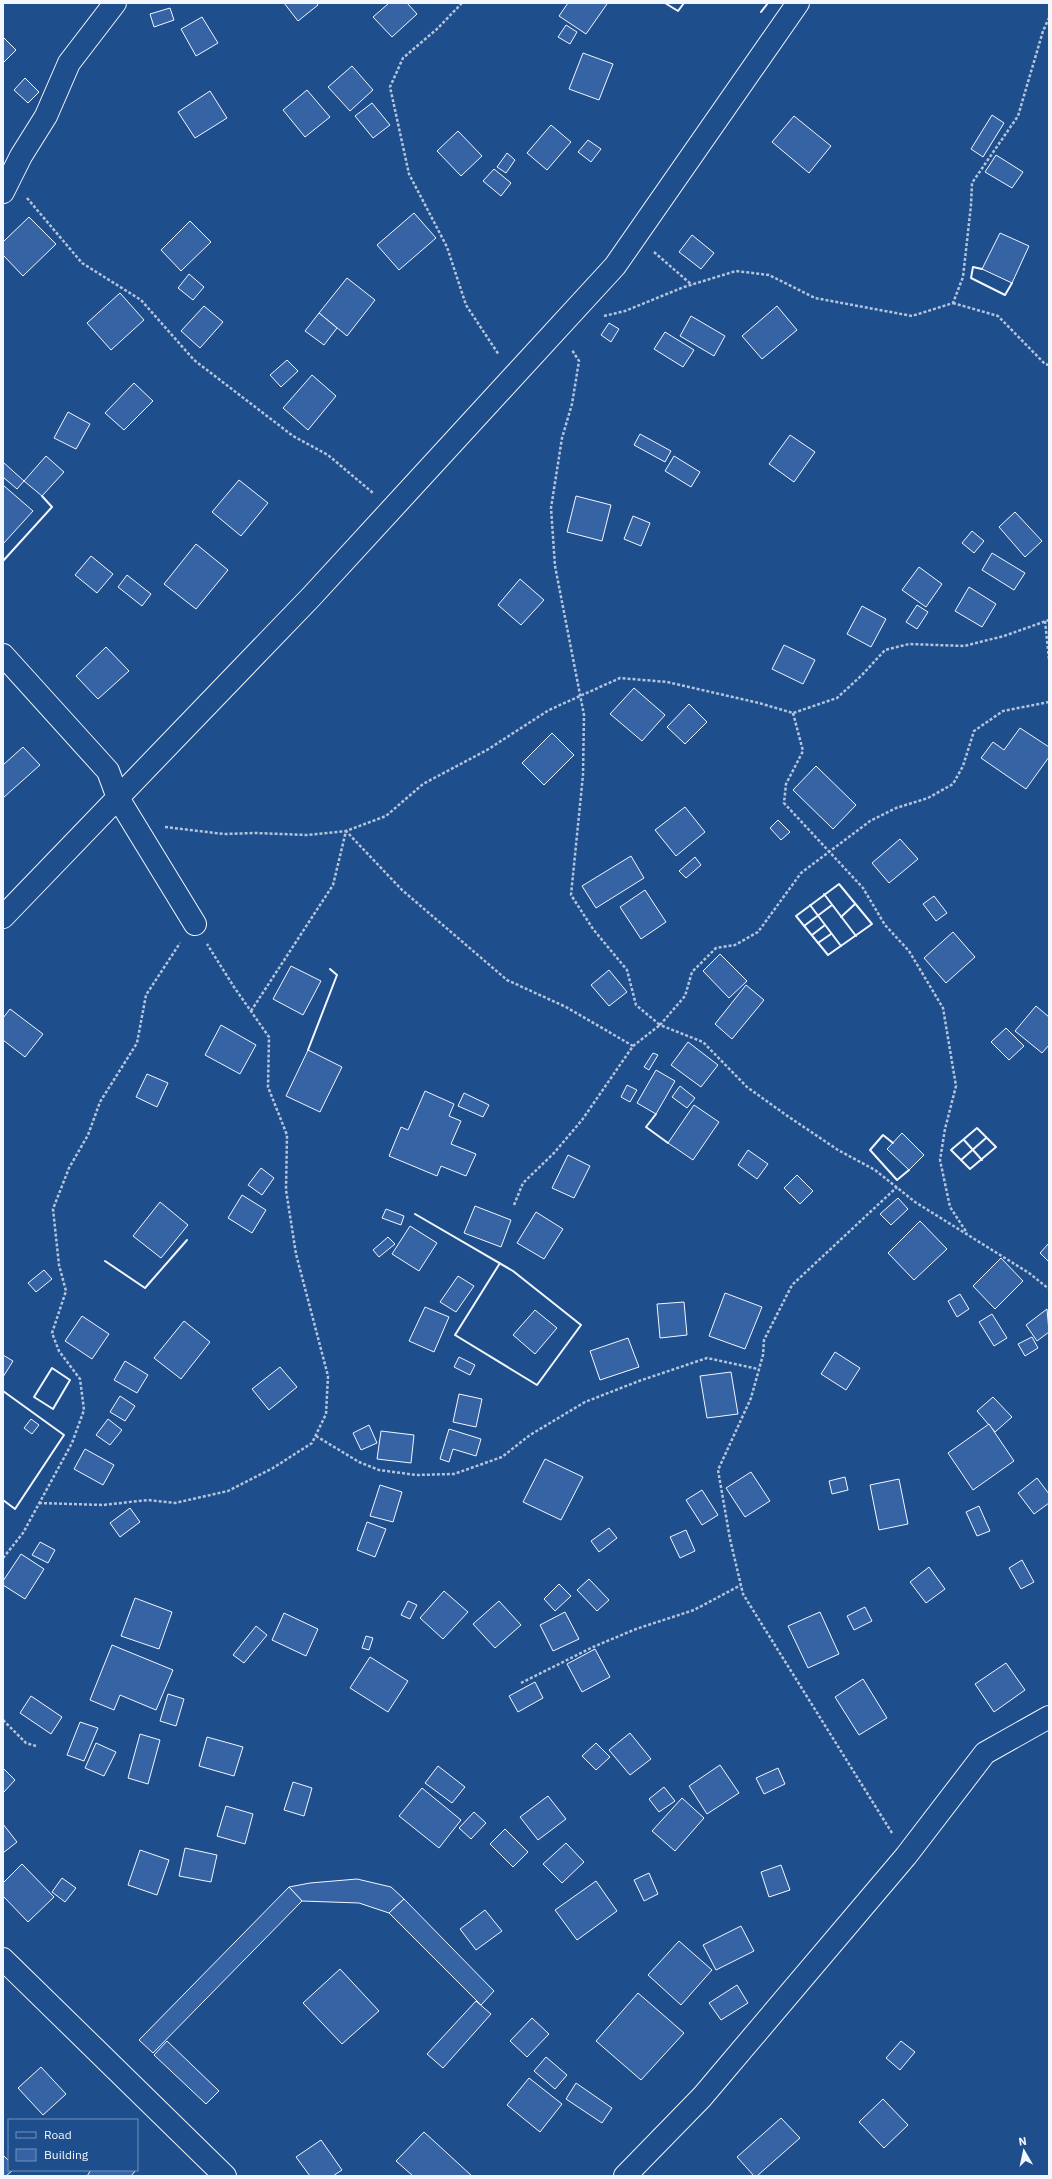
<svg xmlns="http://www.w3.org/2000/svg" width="1052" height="2179" font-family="'IBM Plex Sans',sans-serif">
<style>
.building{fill:#3563a3;stroke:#f2f6ff}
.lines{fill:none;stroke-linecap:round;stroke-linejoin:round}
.minor-casing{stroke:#f2f6ff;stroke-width:24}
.primary-casing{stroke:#f2f6ff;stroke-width:24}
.path{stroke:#b3c4dc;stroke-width:2.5;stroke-dasharray:3 2;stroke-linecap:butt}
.minor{stroke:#1f4e8c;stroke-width:22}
.primary{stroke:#1f4e8c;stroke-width:22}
.wall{stroke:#f2f6ff;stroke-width:2}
</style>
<rect width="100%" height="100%" fill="#1f4e8c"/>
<g class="building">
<polygon points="284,3 317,3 318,5 298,21"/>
<polygon points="389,3 407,3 417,14 392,37 373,17"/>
<polygon points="568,3 606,3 607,4 586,34 559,16"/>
<polygon points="170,8 174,20 154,27 150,14"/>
<polygon points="202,17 218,43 196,56 181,29"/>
<polygon points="566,25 577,32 570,44 558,37"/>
<polygon points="3,37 16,50 4,62 3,61"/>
<polygon points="583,53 613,64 599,100 569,89"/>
<polygon points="352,66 373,90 350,111 328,87"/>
<polygon points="25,78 39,92 28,103 14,90"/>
<polygon points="307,90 330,117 305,137 283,110"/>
<polygon points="210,91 227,118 195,138 178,112"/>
<polygon points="372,103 390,125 373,138 355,116"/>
<polygon points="992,115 1004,123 983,157 971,149"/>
<polygon points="794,116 831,146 809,173 772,142"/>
<polygon points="551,125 571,142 547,170 527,153"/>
<polygon points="458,131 482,156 461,176 437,151"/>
<polygon points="588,140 601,149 591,162 578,152"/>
<polygon points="507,153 515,160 506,173 497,167"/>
<polygon points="996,155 1023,172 1012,188 985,172"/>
<polygon points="494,169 511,183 501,196 483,181"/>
<polygon points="414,213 436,238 399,270 377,245"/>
<polygon points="29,217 56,244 23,276 3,255 3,242"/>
<polygon points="190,221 211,242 181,271 161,250"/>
<polygon points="1000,233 1029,246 1012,283 982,269"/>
<polygon points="692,235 714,253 701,269 679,252"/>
<polygon points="189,274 204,287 193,300 178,288"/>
<polygon points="347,278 375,300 347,336 319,313"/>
<polygon points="120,293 144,320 111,350 87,323"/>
<polygon points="204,306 223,322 200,348 181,331"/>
<polygon points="777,306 797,330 762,359 742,336"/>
<polygon points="319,313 337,328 324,345 305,331"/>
<polygon points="691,316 725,336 714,356 680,336"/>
<polygon points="609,323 619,329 611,342 601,335"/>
<polygon points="665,332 694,350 683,367 654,349"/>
<polygon points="287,360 298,371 281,387 270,375"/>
<polygon points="312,375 336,396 308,430 283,408"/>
<polygon points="134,383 153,401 124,430 105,413"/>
<polygon points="68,412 90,424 76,449 54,438"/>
<polygon points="640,434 671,451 665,462 634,445"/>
<polygon points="790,435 815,452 794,482 769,464"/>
<polygon points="46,456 64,472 42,496 24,481"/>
<polygon points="674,456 700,472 691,487 665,471"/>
<polygon points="3,462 24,481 17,489 3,477"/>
<polygon points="239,480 268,503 241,536 212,512"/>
<polygon points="3,485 33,511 3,544"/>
<polygon points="576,496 611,505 602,541 567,532"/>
<polygon points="1015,512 1042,541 1025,557 999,527"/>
<polygon points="633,516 650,523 641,546 624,539"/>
<polygon points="972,531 984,541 974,553 962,543"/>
<polygon points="196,544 228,570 196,609 164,584"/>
<polygon points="992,553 1025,573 1014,590 982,570"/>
<polygon points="91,556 113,574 97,593 75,575"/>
<polygon points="919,567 942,584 926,607 902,590"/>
<polygon points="127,575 151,594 142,606 118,587"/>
<polygon points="520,579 544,600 521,625 498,605"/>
<polygon points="969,587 996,604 982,627 955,611"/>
<polygon points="917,605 928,612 917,629 906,622"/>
<polygon points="862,606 886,619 871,647 847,634"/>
<polygon points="784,645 815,660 803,684 772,669"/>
<polygon points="106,647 129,671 98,699 76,676"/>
<polygon points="634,688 665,715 642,741 610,714"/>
<polygon points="689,704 707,722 685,744 667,727"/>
<polygon points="1020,728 1049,747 1049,757 1026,789 981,758 993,742 1004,750"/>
<polygon points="552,733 574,755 544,785 522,763"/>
<polygon points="23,747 40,765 3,798 3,765"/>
<polygon points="816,766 856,805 833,829 793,790"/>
<polygon points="685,807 705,832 676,856 655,830"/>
<polygon points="778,820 790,832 781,840 770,828"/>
<polygon points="900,839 918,859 889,883 872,863"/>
<polygon points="631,856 644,878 596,908 582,886"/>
<polygon points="695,857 701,865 686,878 679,871"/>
<polygon points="645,890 666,922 641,939 620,907"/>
<polygon points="934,896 947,913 936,921 923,904"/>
<polygon points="953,932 975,957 946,983 924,958"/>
<polygon points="720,954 747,981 729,998 703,971"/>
<polygon points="291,966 321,981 303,1015 273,999"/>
<polygon points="609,970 627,992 609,1006 591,985"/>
<polygon points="746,985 764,1000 732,1039 715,1024"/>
<polygon points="1036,1006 1049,1017 1049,1045 1042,1053 1015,1031"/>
<polygon points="10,1009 43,1034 25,1057 3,1040 3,1018"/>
<polygon points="221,1025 256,1045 240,1074 205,1055"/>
<polygon points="1006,1028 1024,1046 1009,1060 991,1042"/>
<polygon points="688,1042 718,1065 701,1087 671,1065"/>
<polygon points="308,1050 342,1067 320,1112 286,1096"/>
<polygon points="653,1053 658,1055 649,1070 644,1067"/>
<polygon points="656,1070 675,1081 656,1114 637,1103"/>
<polygon points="147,1074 168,1083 157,1107 136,1097"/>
<polygon points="627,1085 637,1090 630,1102 621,1097"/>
<polygon points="680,1086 695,1098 687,1108 672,1097"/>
<polygon points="425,1091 454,1104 449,1116 461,1121 451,1144 476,1154 466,1176 441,1166 437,1176 389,1156 401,1127 408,1130"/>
<polygon points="464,1093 489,1105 483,1117 458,1106"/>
<polygon points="694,1105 719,1122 693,1160 668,1143"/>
<polygon points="902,1133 924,1155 909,1170 887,1149"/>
<polygon points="748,1150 768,1164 757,1179 738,1165"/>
<polygon points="568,1155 590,1166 574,1198 552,1188"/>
<polygon points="261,1168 274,1178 262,1195 248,1185"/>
<polygon points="797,1175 813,1191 800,1204 784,1188"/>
<polygon points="242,1195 266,1210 252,1233 228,1218"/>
<polygon points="898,1198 908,1209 891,1225 880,1214"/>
<polygon points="160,1202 188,1225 161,1258 133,1236"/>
<polygon points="475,1206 511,1220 501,1247 464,1233"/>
<polygon points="386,1209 404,1216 401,1225 382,1218"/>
<polygon points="536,1212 563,1229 544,1259 517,1243"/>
<polygon points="920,1221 947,1249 914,1280 888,1253"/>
<polygon points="410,1226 437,1243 419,1271 392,1254"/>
<polygon points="388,1237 395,1244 379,1257 373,1250"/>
<polygon points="1049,1243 1049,1262 1040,1253"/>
<polygon points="1001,1258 1023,1281 995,1309 973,1286"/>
<polygon points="44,1270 52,1279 36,1292 28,1283"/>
<polygon points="458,1276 474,1286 456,1312 440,1302"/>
<polygon points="725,1293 762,1307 745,1349 709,1336"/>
<polygon points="960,1294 969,1309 957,1317 948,1301"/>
<polygon points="684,1302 687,1335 660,1338 657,1304"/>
<polygon points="425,1307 449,1317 434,1352 409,1341"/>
<polygon points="1047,1309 1049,1332 1037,1341 1026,1325"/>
<polygon points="535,1310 557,1328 535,1354 513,1335"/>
<polygon points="992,1314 1007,1338 994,1346 979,1322"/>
<polygon points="82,1316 109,1334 92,1359 65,1341"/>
<polygon points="184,1321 210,1342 181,1379 154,1358"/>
<polygon points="1032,1337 1038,1348 1025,1356 1018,1344"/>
<polygon points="628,1338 639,1367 600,1380 590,1351"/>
<polygon points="835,1352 860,1368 846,1390 821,1374"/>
<polygon points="3,1355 13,1361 3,1377"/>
<polygon points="459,1357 475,1365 470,1375 454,1367"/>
<polygon points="125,1361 148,1375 137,1393 114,1380"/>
<polygon points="280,1367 297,1387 269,1410 252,1389"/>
<polygon points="731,1372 738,1414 707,1418 700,1376"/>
<polygon points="459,1394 482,1399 476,1427 453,1422"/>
<polygon points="120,1396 135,1406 125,1421 110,1412"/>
<polygon points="993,1397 1012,1417 995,1432 977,1411"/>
<polygon points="31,1419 39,1425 32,1434 24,1428"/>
<polygon points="108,1419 122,1430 110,1445 96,1435"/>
<polygon points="989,1424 1014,1461 973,1490 948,1453"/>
<polygon points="369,1425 377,1443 361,1450 353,1433"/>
<polygon points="449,1429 481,1439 476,1456 453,1449 449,1462 440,1459"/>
<polygon points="381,1431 414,1435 411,1463 377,1459"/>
<polygon points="85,1449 114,1465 103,1485 74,1469"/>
<polygon points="545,1459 583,1477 561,1520 523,1502"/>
<polygon points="751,1472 770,1501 745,1517 726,1488"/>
<polygon points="845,1477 848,1490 832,1494 829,1481"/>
<polygon points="1037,1478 1049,1494 1049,1503 1034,1514 1018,1493"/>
<polygon points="899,1479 908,1524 879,1530 870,1485"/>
<polygon points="380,1485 402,1492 393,1522 370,1516"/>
<polygon points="702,1490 718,1515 702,1525 686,1500"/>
<polygon points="979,1506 990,1531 977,1536 966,1512"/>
<polygon points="130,1508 140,1522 120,1537 110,1523"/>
<polygon points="367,1522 386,1529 375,1557 357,1550"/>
<polygon points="609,1528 617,1538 599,1552 591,1541"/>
<polygon points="686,1530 695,1551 680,1558 670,1537"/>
<polygon points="40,1542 55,1550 48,1563 32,1555"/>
<polygon points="21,1554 44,1569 25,1599 3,1585 3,1581"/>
<polygon points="1022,1560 1034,1582 1021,1589 1009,1568"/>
<polygon points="929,1567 945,1589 926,1603 910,1582"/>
<polygon points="589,1579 609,1600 597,1611 577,1590"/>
<polygon points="559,1584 571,1596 555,1611 544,1599"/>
<polygon points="444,1591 468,1612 443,1639 420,1618"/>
<polygon points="135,1598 172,1612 159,1649 121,1636"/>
<polygon points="408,1601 417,1605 410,1619 401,1615"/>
<polygon points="499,1601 521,1625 495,1648 473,1624"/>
<polygon points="865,1607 872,1621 854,1630 847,1616"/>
<polygon points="565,1612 579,1639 553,1651 540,1625"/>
<polygon points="820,1612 839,1654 808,1668 788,1626"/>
<polygon points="284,1613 318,1629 306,1656 272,1640"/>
<polygon points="256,1626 267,1635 244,1663 233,1655"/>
<polygon points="366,1636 373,1638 369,1650 362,1648"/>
<polygon points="112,1645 173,1670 156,1710 120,1695 114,1710 90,1700"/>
<polygon points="595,1649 610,1677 582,1692 567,1664"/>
<polygon points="370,1657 408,1681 388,1712 350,1688"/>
<polygon points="1006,1663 1025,1690 994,1712 975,1684"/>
<polygon points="863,1679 887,1718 859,1735 835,1697"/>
<polygon points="535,1682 543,1698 518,1712 509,1696"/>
<polygon points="168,1694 184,1699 176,1726 160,1721"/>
<polygon points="31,1696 62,1717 51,1734 20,1713"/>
<polygon points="80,1722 98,1728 84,1761 67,1755"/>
<polygon points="630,1733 651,1759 630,1775 609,1750"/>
<polygon points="140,1734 160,1740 148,1784 128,1778"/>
<polygon points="207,1737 243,1747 234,1776 199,1766"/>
<polygon points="96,1743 116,1752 104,1776 85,1768"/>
<polygon points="596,1743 610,1757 596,1770 582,1756"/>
<polygon points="720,1765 739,1793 707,1814 689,1786"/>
<polygon points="438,1766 465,1787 452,1803 425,1783"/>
<polygon points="3,1768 15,1780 3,1793"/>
<polygon points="778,1768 785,1784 764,1794 756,1778"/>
<polygon points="293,1782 312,1788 304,1816 284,1810"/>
<polygon points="664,1787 675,1801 659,1812 649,1799"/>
<polygon points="422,1788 461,1820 439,1848 399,1816"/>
<polygon points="548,1796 566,1819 538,1840 520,1817"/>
<polygon points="682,1798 704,1818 675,1851 652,1831"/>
<polygon points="226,1806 253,1814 245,1844 217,1836"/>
<polygon points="474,1812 486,1823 471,1839 459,1828"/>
<polygon points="3,1824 17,1842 3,1853"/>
<polygon points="505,1829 528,1852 513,1867 490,1844"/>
<polygon points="566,1843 584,1862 562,1883 543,1864"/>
<polygon points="185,1848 217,1855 211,1882 179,1876"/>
<polygon points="140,1850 169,1860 157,1895 128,1885"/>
<polygon points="22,1864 54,1897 28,1922 3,1896 3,1883"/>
<polygon points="781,1865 790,1890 769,1897 761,1872"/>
<polygon points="649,1873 658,1894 644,1901 634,1880"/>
<polygon points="62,1878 76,1888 65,1902 52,1892"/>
<polygon points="357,1879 391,1887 404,1899 389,1913 359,1903 302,1901 289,1887 310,1883"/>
<polygon points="596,1881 617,1911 577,1940 555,1910"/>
<polygon points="289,1887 302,1901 153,2053 139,2040"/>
<polygon points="404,1899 494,1991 481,2005 389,1913"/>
<polygon points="485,1910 502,1931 476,1950 460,1929"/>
<polygon points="741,1926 754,1951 716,1970 703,1945"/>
<polygon points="679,1941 712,1970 681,2005 648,1975"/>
<polygon points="340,1969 379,2011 342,2044 303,2003"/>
<polygon points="737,1985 748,2003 721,2020 709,2003"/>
<polygon points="638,1993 684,2033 641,2080 596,2041"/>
<polygon points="476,2001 491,2014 443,2068 427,2054"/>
<polygon points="532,2018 549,2034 527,2057 510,2041"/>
<polygon points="167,2041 219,2091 206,2104 154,2055"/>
<polygon points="901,2041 915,2052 900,2070 886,2058"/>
<polygon points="546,2057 567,2075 555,2089 534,2071"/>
<polygon points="41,2067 66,2094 43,2115 18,2088"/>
<polygon points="529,2078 562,2104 540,2132 507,2105"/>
<polygon points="576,2083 612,2108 602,2123 566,2099"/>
<polygon points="883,2099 908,2125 884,2148 859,2122"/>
<polygon points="781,2118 800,2138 757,2176 754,2176 737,2157"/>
<polygon points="424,2132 472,2176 413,2176 396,2161"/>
<polygon points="321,2140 342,2170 333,2176 310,2176 296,2157"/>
<polygon points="3,2155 9,2161 9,2170 13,2170 6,2176 3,2176"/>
<polygon points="91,2170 136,2170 131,2176 87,2176"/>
</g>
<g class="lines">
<g class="minor-casing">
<g id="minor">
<polyline points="3,192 21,156 46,116 69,63 115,3"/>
<polyline points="3,655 108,771 118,798 195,924"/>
<polyline points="3,1959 225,2176"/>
<polyline points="625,2176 702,2097 906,1856 985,1753 1049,1717"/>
</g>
</g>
<g class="primary-casing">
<polyline id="primary" points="3,917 311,597 615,266 798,3"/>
</g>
<g class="path">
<polyline points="462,3 437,29 403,58 390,87 409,174 447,247 466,305 499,355"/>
<polyline points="27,198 82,263 141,300 194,360 293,436 328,455 373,493"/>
<polyline points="654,252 692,285"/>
<polyline points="953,303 998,316 1045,364 1049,365"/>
<polyline points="604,316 625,311 684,287 736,271 769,275 815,298 912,316 953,303 963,277 971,205 972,183 1018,116 1043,31 1049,18"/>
<polyline points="1045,621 1049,659"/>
<polyline points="1049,702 1003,711 974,731 963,766 953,784 928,798 896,808 870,821 801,873 758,932 735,945 716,948 692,972 685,996 660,1025 703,1042 747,1087 786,1115 838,1150 875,1170 915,1202 1029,1273 1049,1289"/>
<polyline points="793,713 803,751 786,784 784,803 863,888 885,925 909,951 943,1008 956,1086 945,1129 940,1160 950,1207 967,1233"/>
<polyline points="165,827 224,834 256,833 307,835 346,831 386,816 423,784 487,750 549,710 620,678 667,682 759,703 793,713 837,698 862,675 885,650 909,644 964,646 1004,636 1049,620"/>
<polyline points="251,1011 333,885 346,831 402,890 507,980 566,1007 633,1046"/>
<polyline points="514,1205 523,1183 554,1153 582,1120 633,1046 660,1025 636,1005 627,970 593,929 571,895 583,775 584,715 555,566 551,508 562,438 572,404 579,361 572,350"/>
<polyline points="316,1436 359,1462 379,1470 416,1475 454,1474 502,1457 530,1435 585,1402 639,1381 707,1358 758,1369"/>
<polyline points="39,1503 103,1505 148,1500 175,1503 228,1491 273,1468 312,1443 326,1414 328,1376 296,1254 286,1190 287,1135 268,1087 269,1037 234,987 207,944"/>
<polyline points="3,1558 23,1533 72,1443 84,1410 80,1379 59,1351 52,1333 66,1291 59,1265 53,1209 69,1168 88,1135 100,1102 137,1043 146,995 180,943"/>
<polyline points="521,1683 593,1647 636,1629 694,1610 741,1585"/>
<polyline points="3,1720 26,1743 36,1746"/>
<polyline points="892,1833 743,1594 730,1539 718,1470 751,1398 763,1355 764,1340 792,1285 897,1187"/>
</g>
<use href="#minor" class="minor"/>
<use href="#primary" class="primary"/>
<g class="wall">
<polyline points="665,3 678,11 684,3"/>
<polyline points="761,12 768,3"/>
<polyline points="982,269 973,267 971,278 1005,295 1012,283"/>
<polyline points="3,561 52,507 42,496"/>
<polygon points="839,884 872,924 828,955 796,916"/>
<polyline points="824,894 856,936"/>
<polyline points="810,905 841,946"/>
<polyline points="841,917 855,904"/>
<polyline points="804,926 832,905"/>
<polyline points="812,935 825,925"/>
<polyline points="818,943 831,934"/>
<polyline points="308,1050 337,975 330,969"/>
<polyline points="656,1114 646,1127 668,1143"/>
<polygon points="977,1128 996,1147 970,1169 951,1150"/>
<polyline points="964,1140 982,1160"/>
<polyline points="893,1143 883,1135 870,1150 897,1180 909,1170"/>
<polyline points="961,1160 986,1138"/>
<polyline points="415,1214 513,1271 581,1325 537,1385 455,1335 500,1263"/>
<polyline points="105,1261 145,1288 187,1240"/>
<polygon points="52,1368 70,1380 53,1409 34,1397"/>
<polyline points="3,1391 64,1435 15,1509 3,1500"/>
</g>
</g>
<rect width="1052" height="2179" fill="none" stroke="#f2f6ff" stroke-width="8"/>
<rect x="8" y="2119" width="130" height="52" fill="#1f4e8c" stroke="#7391ba"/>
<rect x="16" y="2132" width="20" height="6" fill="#1f4e8c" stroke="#7391ba"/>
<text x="44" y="2139" font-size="12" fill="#f2f6ff">Road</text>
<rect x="16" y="2149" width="20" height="12" fill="#3563a3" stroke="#7391ba"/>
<text x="44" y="2159" font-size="12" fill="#f2f6ff">Building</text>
<g transform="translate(1024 2151) rotate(351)" stroke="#1f4e8c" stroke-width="3" paint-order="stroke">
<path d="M0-3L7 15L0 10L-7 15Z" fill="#f2f6ff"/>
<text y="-6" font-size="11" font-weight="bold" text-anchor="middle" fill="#f2f6ff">N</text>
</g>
</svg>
